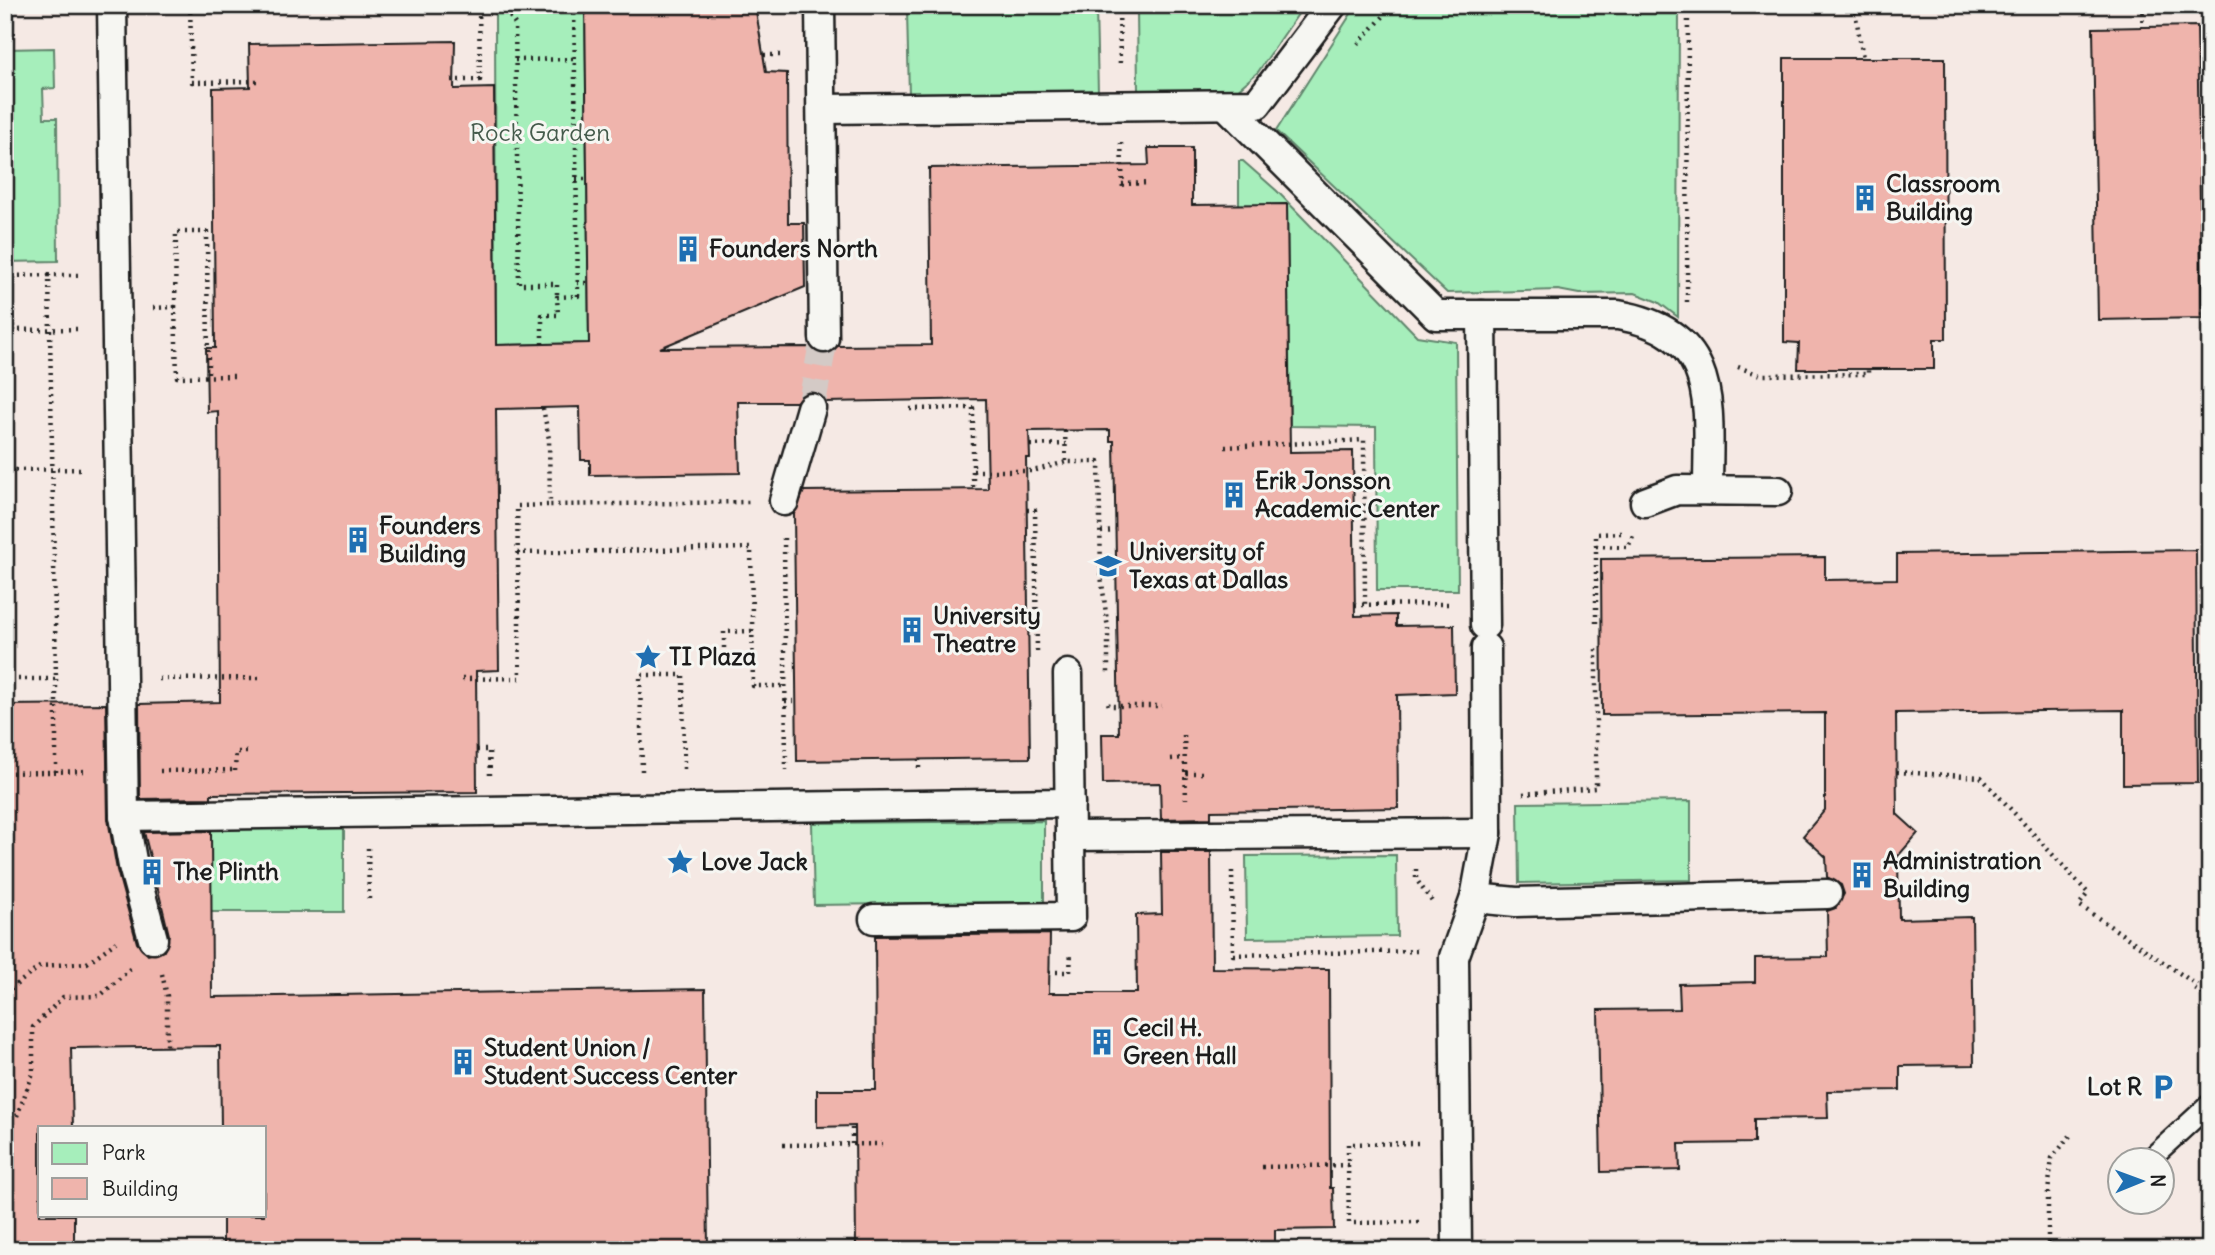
<svg xmlns="http://www.w3.org/2000/svg" width="2215" height="1255" font-family="Delius,sans-serif">
<style>
.green{fill:#a6eebb;stroke:#61856c;stroke-width:2}
.building{fill:#efb4ac;stroke:#1c1c1c;stroke-width:2}
.lines{fill:none;stroke-linecap:round;stroke-linejoin:round}
.pedestrian-tunnel{stroke:#d4cac6;stroke-width:28;stroke-dasharray:28 14;stroke-linecap:butt}
.service-casing{stroke:#1c1c1c;stroke-width:24}
.pedestrian-casing{stroke:#1c1c1c;stroke-width:33}
.path{stroke:#1c1c1c;stroke-width:4.5;stroke-dasharray:2 5;stroke-linecap:butt}
.service{stroke:#f6f6f2;stroke-width:19}
.pedestrian{stroke:#f6f6f2;stroke-width:28}
.labels{text-anchor:middle;stroke-width:6;stroke-linejoin:round;paint-order:stroke}
.park-label{font-size:24px;fill:#455b4c;stroke:#f6f6f2}
.poi-label{font-size:24px;font-weight:bold;fill:#1c1c1c;stroke:#f6f6f2;text-anchor:start}
</style>
<rect width="100%" height="100%" fill="#f5e9e4"/>
<filter id="ink" filterUnits="userSpaceOnUse"><feTurbulence type="fractalNoise" baseFrequency=".0143" numOctaves="2"/><feDisplacementMap in="SourceGraphic" scale="14" xChannelSelector="R" yChannelSelector="G"/><feConvolveMatrix kernelMatrix="1 2 1 2 8 2 1 2 1" color-interpolation-filters="sRGB"/></filter>
<g filter="url(#ink)">
<g class="green">
<polygon points="506,5 585,5 589,343 496,345 495,15"/>
<polygon points="1679,5 1678,317 1658,302 1635,293 1579,294 1558,290 1447,293 1276,131 1356,6"/>
<polygon points="1303,7 1258,72 1236,91 1138,92 1137,9"/>
<polygon points="1096,8 1098,92 909,95 907,11"/>
<polygon points="54,48 55,88 43,89 44,118 57,118 58,261 5,262 5,49"/>
<polygon points="1239,161 1243,161 1277,191 1417,336 1456,342 1458,590 1377,590 1376,427 1290,426 1287,205 1239,205"/>
<polygon points="1691,801 1691,880 1519,883 1518,803"/>
<polygon points="1044,821 1044,902 814,905 812,823"/>
<polygon points="344,827 344,912 195,912 194,829"/>
<polygon points="1396,855 1397,936 1247,938 1246,856"/>
</g>
<g class="building">
<polygon points="585,5 755,5 766,72 787,73 788,223 804,223 805,287 660,348 810,347 824,355 838,346 931,345 929,168 1149,165 1148,148 1192,148 1192,205 1287,204 1290,452 1353,451 1355,616 1396,615 1396,626 1454,625 1455,693 1397,695 1398,808 1211,811 1211,818 1161,819 1160,783 1103,784 1102,734 1119,734 1114,441 1110,441 1110,430 1029,431 1030,458 1026,458 1030,758 797,761 794,514 804,491 988,489 986,399 826,402 816,392 808,392 796,402 738,402 740,473 590,475 590,460 581,460 580,407 496,409 499,670 476,671 477,792 211,794 211,798 140,799 139,704 220,702 218,411 207,412 206,348 215,348 213,88 250,87 249,44 455,41 454,89 494,88 496,345 589,343"/>
<polygon points="2197,26 2202,318 2098,320 2093,28"/>
<polygon points="1784,58 1945,58 1946,339 1934,339 1934,369 1798,369 1799,343 1784,342"/>
<polygon points="2196,550 2198,783 2123,784 2123,710 1896,713 1897,814 1918,833 1898,856 1899,919 1972,917 1974,1065 1900,1066 1900,1090 1827,1091 1828,1118 1754,1119 1754,1143 1679,1144 1680,1170 1601,1172 1598,1010 1680,1009 1679,984 1755,982 1755,958 1828,957 1827,911 1836,908 1844,894 1841,885 1827,877 1826,857 1803,836 1825,810 1825,713 1602,715 1601,559 1825,557 1825,580 1897,579 1897,554"/>
<polygon points="106,704 108,819 117,870 137,943 148,955 164,951 169,935 144,832 211,831 212,997 705,989 708,1250 223,1250 223,1215 264,1215 264,1127 221,1127 220,1046 71,1048 73,1127 40,1127 40,1215 74,1215 74,1250 5,1250 5,705"/>
<polygon points="1161,852 1211,852 1212,968 1329,969 1330,1188 1333,1188 1334,1229 1275,1230 1275,1250 856,1250 855,1126 817,1127 817,1090 876,1090 875,936 1050,934 1049,993 1137,993 1136,915 1162,914"/>
</g>
<g class="lines">
<polyline class="pedestrian-tunnel" points="811,408 824,338"/>
<g class="service-casing">
<polyline id="service" points="2149,1160 2210,1104"/>
</g>
<g class="pedestrian-casing">
<g id="pedestrian">
<polyline points="112,5 124,816 133,866 153,939"/>
<polyline points="820,5 824,338"/>
<polyline points="1226,105 1436,315 1482,315 1485,625"/>
<polyline points="822,109 1257,104 1332,5"/>
<path d="M1482,315H1618C1722,333 1708,407 1708,490"/>
<polyline points="784,501 811,408"/>
<polyline points="1645,502 1677,490 1778,491"/>
<polyline points="124,816 1070,803"/>
<polyline points="1070,836 1487,833"/>
<polyline points="1475,898 1516,902 1827,894"/>
<polyline points="874,919 1071,917 1068,674"/>
<polyline points="1457,1250 1454,957 1475,898 1487,833 1486,648"/>
</g>
</g>
<g class="path">
<polyline points="190,5 192,82 259,81"/>
<polyline points="502,5 515,24 519,284 557,284 557,297"/>
<polyline points="1119,5 1120,67"/>
<polyline points="1854,5 1863,58"/>
<polyline points="2142,28 2143,5"/>
<polyline points="1358,44 1394,5"/>
<polyline points="764,55 785,55"/>
<polyline points="515,60 575,59"/>
<polyline points="451,80 480,80 479,5"/>
<polyline points="1121,143 1123,191"/>
<polyline points="576,179 587,179"/>
<polyline points="1122,184 1149,183"/>
<polyline points="5,276 49,275"/>
<polyline points="577,283 588,283"/>
<polyline points="1687,302 1688,5"/>
<polyline points="175,307 176,232 207,232 208,377"/>
<polyline points="153,308 175,307 177,377 238,376"/>
<polyline points="12,330 81,329"/>
<polyline points="542,344 542,315 558,315 557,297 578,296 574,5"/>
<polyline points="1738,367 1760,375 1868,374 1868,369"/>
<polyline points="543,408 549,439 550,505 749,502"/>
<polyline points="910,409 973,408 973,471 1033,471 1066,462 1099,462 1101,575 1108,629 1108,673"/>
<polyline points="1065,431 1066,462"/>
<polyline points="1030,445 1066,444"/>
<polyline points="1225,447 1364,440 1365,605"/>
<polyline points="15,470 84,469"/>
<polyline points="973,471 973,489"/>
<polyline points="1027,510 1035,510 1037,651"/>
<polyline points="1101,532 1116,531"/>
<polyline points="784,538 786,770"/>
<polyline points="1596,546 1628,547 1633,536"/>
<polyline points="517,553 751,548 753,686 785,686"/>
<polyline points="1355,605 1449,604"/>
<polyline points="1596,623 1596,534 1622,533"/>
<polyline points="724,655 724,632 752,631"/>
<polyline points="18,679 56,679 49,275 81,275"/>
<polyline points="56,679 56,772"/>
<polyline points="159,679 260,678"/>
<polyline points="462,679 520,678 517,506 550,505"/>
<polyline points="785,701 795,701"/>
<polyline points="1108,703 1109,706 1162,706"/>
<polyline points="1184,735 1186,799"/>
<polyline points="477,750 489,750 490,775"/>
<polyline points="919,759 919,769"/>
<polyline points="1171,759 1185,758"/>
<polyline points="160,771 235,770"/>
<polyline points="235,771 236,752 250,752"/>
<polyline points="642,771 640,675 683,675 684,772"/>
<polyline points="1897,772 1981,777 2088,893 2079,905 2197,985"/>
<polyline points="5,773 88,771"/>
<polyline points="1186,773 1204,773"/>
<polyline points="1523,794 1596,788 1596,649"/>
<polyline points="368,848 369,900"/>
<polyline points="1416,869 1416,879 1433,903"/>
<polyline points="1232,871 1233,955 1417,951"/>
<polyline points="1049,972 1070,972 1071,952"/>
<polyline points="162,974 167,996 167,1047"/>
<polyline points="2195,989 2210,998"/>
<polyline points="5,993 41,966 87,963 116,942"/>
<polyline points="17,1116 33,1073 33,1027 63,997 100,996 132,967"/>
<polyline points="852,1144 852,1127"/>
<polyline points="783,1145 882,1144"/>
<polyline points="1348,1165 1349,1223 1420,1222"/>
<polyline points="1262,1167 1348,1165 1348,1144 1418,1143"/>
<polyline points="2048,1250 2048,1192 2052,1158 2070,1136"/>
</g>
<use href="#service" class="service"/>
<use href="#pedestrian" class="pedestrian"/>
</g>
</g>
<defs>
<g id="building-bare" transform="scale(2.1)"><path d="M-4-6H4V6H1V3H-1V6H-4ZM-2.5-4.3h1.7v1.8h-1.7ZM.8-4.3h1.7v1.8H.8ZM-2.5-1h1.7V.8h-1.7ZM.8-1h1.7V.8H.8Z" fill="#1f6fb2" stroke="#f6f6f2" stroke-width="2.5" paint-order="stroke"/></g>
<g id="university-bare" transform="scale(2.1)"><path d="M0-5L7-2L0 1L-7-2ZM-4 1L0 2.5L4 1V4Q0 6-4 4Z" fill="#1f6fb2" stroke="#f6f6f2" stroke-width="2.5" paint-order="stroke"/></g>
<g id="sight-bare" transform="scale(2.1)"><path d="M0-6L1.8-2.2L6-1.7L2.9 1.2L3.7 5.4L0 3.3L-3.7 5.4L-2.9 1.2L-6-1.7L-1.8-2.2Z" fill="#1f6fb2" stroke="#f6f6f2" stroke-width="2.5" paint-order="stroke"/></g>
<g id="parking-bare" transform="scale(2.1)"><path d="M-3.5-5.5H1a3.5 3.5 0 0 1 0 7H-1V5.5H-3.5ZM-1-3.4V-.6H.8a1.4 1.4 0 0 0 0-2.8Z" fill="#1f6fb2" stroke="#f6f6f2" stroke-width="2.5" paint-order="stroke"/></g>
</defs>
<g fill-rule="evenodd">
<use href="#building-bare" x="1865" y="198"/>
<use href="#building-bare" x="688" y="249"/>
<use href="#building-bare" x="1234" y="495"/>
<use href="#building-bare" x="358" y="540"/>
<use href="#university-bare" x="1108" y="566"/>
<use href="#building-bare" x="912" y="630"/>
<use href="#sight-bare" x="648" y="657"/>
<use href="#sight-bare" x="680" y="862"/>
<use href="#building-bare" x="152" y="872"/>
<use href="#building-bare" x="1862" y="875"/>
<use href="#building-bare" x="1102" y="1042"/>
<use href="#building-bare" x="463" y="1062"/>
<use href="#parking-bare" x="2163" y="1087"/>
</g>
<g class="labels">
<g class="park-label">
<text x="540" y="141">Rock Garden</text>
</g>
<g class="poi-label">
<text x="1886" y="192">Classroom<tspan x="1886" dy="28">Building</tspan></text>
<text x="709" y="257">Founders North</text>
<text x="1255" y="489">Erik Jonsson<tspan x="1255" dy="28">Academic Center</tspan></text>
<text x="379" y="534">Founders<tspan x="379" dy="28">Building</tspan></text>
<text x="1129" y="560">University of<tspan x="1129" dy="28">Texas at Dallas</tspan></text>
<text x="933" y="624">University<tspan x="933" dy="28">Theatre</tspan></text>
<text x="669" y="665">TI Plaza</text>
<text x="1883" y="869">Administration<tspan x="1883" dy="28">Building</tspan></text>
<text x="701" y="870">Love Jack</text>
<text x="173" y="880">The Plinth</text>
<text x="1123" y="1036">Cecil H.<tspan x="1123" dy="28">Green Hall</tspan></text>
<text x="484" y="1056">Student Union /<tspan x="484" dy="28">Student Success Center</tspan></text>
<text x="2142" y="1095" text-anchor="end">Lot R</text>
</g>
</g>
<rect width="2215" height="1255" fill="none" stroke="#f6f6f2" stroke-width="28"/>
<rect x="14" y="14" width="2187" height="1227" fill="none" stroke="#1c1c1c" stroke-width="2.5" filter="url(#ink)"/>
<rect x="38" y="1126" width="228" height="91" fill="#f6f6f2" stroke="#9f9f9c" stroke-width="2"/>
<rect x="52" y="1143" width="35" height="21" fill="#a6eebb" stroke="#9f9f9c" stroke-width="2"/>
<text x="102" y="1160" font-size="21" fill="#1c1c1c">Park</text>
<rect x="52" y="1178" width="35" height="21" fill="#efb4ac" stroke="#9f9f9c" stroke-width="2"/>
<text x="102" y="1196" font-size="21" fill="#1c1c1c">Building</text>
<g transform="translate(2141 1181) rotate(89)"><circle r="33" fill="#f6f6f2" stroke="#9f9f9c" stroke-width="2"/>
<path d="M0-5L12 26L0 18L-12 26Z" fill="#1f6fb2"/>
<text y="-10" font-size="19" font-weight="bold" text-anchor="middle" fill="#1c1c1c">N</text>
</g>
</svg>
